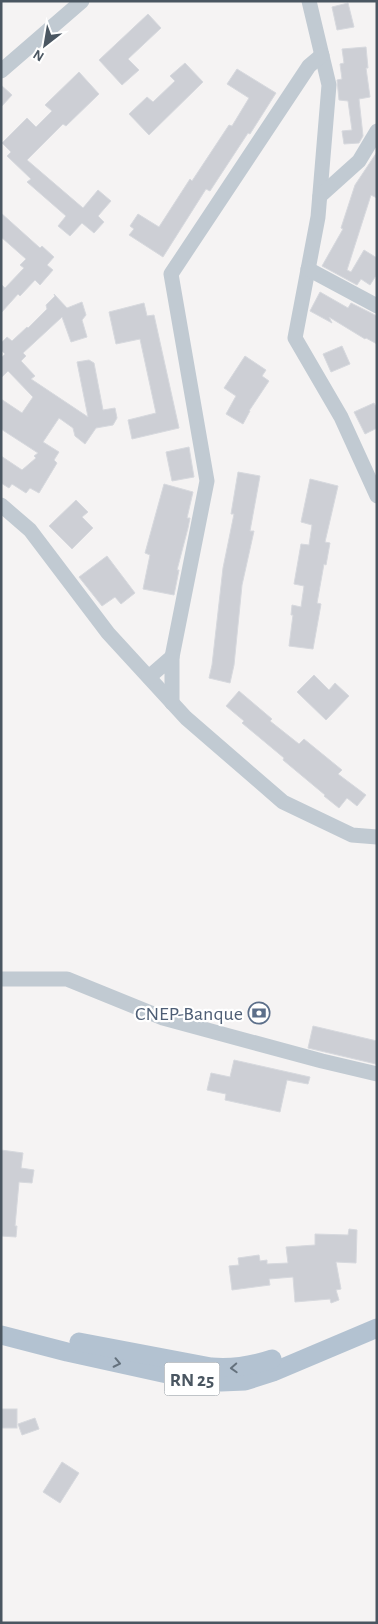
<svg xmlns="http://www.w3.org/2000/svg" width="378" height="1624" font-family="'Alegreya Sans',sans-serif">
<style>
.building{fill:#cdcfd5;stroke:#d7d9de}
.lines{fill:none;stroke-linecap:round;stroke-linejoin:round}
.minor{stroke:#c1cad2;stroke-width:15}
.major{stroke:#b3c2d1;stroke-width:19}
.oneway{stroke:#64717d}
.labels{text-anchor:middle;stroke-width:4.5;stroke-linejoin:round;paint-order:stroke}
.shield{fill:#fff;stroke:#808990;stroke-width:1}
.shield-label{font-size:19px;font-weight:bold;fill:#4a5661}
.service-label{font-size:20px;fill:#4e5e75;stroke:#fff;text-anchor:end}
</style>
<rect width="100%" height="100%" fill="#f5f3f3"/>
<g class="building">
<polygon points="348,3 354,27 337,30 332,7"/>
<polygon points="148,14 161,28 128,59 139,70 122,85 99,60"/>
<polygon points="366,47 368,68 366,68 370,97 359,99 363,136 359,143 344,144 342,131 352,130 348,101 339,100 337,80 342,79 340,64 344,63 342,49"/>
<polygon points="185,63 203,82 149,135 129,114 147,97 153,102 175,81 170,76"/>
<polygon points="237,69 276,93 250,134 248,133 210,191 206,189 163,257 129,235 134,229 130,226 138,214 159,227 190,179 192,181 229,125 232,126 249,98 227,84"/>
<polygon points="79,72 99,94 66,126 63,124 27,160 83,208 98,190 111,201 98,216 104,222 94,233 82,223 70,236 58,226 66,216 27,182 31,179 7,156 11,152 2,143 27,118 36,127 52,111 45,105"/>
<polygon points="1,85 12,95 1,107"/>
<polygon points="377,152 377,198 371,195 347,270 351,272 364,250 377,258 377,274 370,285 361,279 357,285 322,266 343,229 341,228 355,185"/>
<polygon points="1,213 40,248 42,246 54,257 47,265 53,270 40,285 35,280 20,296 18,294 1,313 1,284 5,288 24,268 20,265 26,259 1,237"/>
<polygon points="320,292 348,308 351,303 377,316 377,344 366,338 365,339 329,317 332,323 310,311"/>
<polygon points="54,294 67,308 82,302 86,315 82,320 87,337 71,342 62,317 23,353 26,356 21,361 35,376 31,379 88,417 77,362 89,360 94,363 103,410 115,408 117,418 113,425 96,428 85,444 75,436 73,428 59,418 43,442 59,452 54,460 57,463 39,493 30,488 26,493 12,484 9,488 1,483 1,456 22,470 36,458 34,456 38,453 1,429 1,399 22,413 33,397 8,371 1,378 1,358 5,354 1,350 1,343 7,337 12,341 27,327 28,328 47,309 46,305 55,296"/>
<polygon points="144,303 147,316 154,315 179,428 132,439 128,420 156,413 140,339 116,344 109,312"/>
<polygon points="342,346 350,364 331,372 323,354"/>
<polygon points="245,356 266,370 262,376 269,381 249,411 250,411 243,424 226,414 236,396 224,388"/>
<polygon points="374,403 377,408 377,428 365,434 354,412"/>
<polygon points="189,447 194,477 172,481 166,452"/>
<polygon points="238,472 260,476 250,531 254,531 242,585 234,665 230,683 209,678 212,665 223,568 234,514 231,514"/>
<polygon points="310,479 338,486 325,542 330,543 326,565 324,564 317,603 321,604 313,649 289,646 293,615 291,615 292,605 301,607 304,586 294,584 301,544 309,545 312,525 301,522"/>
<polygon points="164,484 193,492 187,518 190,518 188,528 177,570 179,570 174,595 143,589 150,555 145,553"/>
<polygon points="76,500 88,512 82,517 93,528 72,549 49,526"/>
<polygon points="107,556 135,593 121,604 115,597 102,606 79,577"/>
<polygon points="314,675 329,690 335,683 349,696 326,720 297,692"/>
<polygon points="239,691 272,719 270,721 299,744 304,739 342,770 338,774 366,795 357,806 347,798 339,808 324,796 325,795 283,760 284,758 242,723 244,721 226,706"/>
<polygon points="313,1026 377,1041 376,1064 308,1048"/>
<polygon points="234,1060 310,1077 308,1084 287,1080 280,1112 225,1100 226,1094 207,1090 211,1073 230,1077"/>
<polygon points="1,1150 23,1153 21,1168 34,1170 32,1183 19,1182 15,1226 17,1226 16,1237 1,1236"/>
<polygon points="349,1229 357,1230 356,1263 336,1262 341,1289 336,1290 339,1300 331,1303 330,1299 295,1302 293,1277 269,1279 270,1285 232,1290 229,1266 239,1265 238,1258 259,1255 260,1261 267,1260 267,1264 288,1263 286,1247 315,1245 315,1234 348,1235"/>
<rect x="1" y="1409" width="16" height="19"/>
<polygon points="35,1418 39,1429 22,1435 18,1424"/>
<polygon points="62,1462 79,1473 60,1503 43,1492"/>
</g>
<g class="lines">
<g class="minor">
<polyline points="309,1 329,85 318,217 295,338 341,417 377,496"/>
<polyline points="1,71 82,1"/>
<polyline points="320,196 359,161 377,131"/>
<polyline points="308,269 377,306"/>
<polyline points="1,505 30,530 108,633 186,718 283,802 352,835 377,837"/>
<polyline points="172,657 207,481 171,274 309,66 322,55"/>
<polyline points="149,677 172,657 172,703"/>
<polyline points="1,979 67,979 163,1018 322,1061 377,1074"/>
</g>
<g class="major">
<polyline points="1,1335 67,1352 167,1374 200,1381 221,1382 245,1381 273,1372 377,1328"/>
<path d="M79,1342L211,1367C233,1369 251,1366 272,1359"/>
</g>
</g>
<defs><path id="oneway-chevron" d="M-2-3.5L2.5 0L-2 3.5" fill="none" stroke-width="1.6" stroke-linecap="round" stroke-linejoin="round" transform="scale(1.25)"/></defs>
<g class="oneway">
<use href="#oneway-chevron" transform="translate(117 1363) rotate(12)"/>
<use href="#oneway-chevron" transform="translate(234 1368) rotate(177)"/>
</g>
<defs>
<g id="bank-ring" transform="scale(1.125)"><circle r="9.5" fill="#fff" stroke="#5c6f8a" stroke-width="1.5"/><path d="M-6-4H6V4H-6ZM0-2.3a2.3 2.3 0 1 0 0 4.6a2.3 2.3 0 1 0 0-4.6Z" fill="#5c6f8a"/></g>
</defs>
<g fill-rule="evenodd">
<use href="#bank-ring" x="259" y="1013"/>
</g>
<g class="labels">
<rect class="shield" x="164.5" y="1362.5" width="55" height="33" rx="4"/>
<g class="shield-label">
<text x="192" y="1386">RN 25</text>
</g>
<g class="service-label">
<text x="243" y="1020">CNEP-Banque</text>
</g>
</g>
<rect width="378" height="1624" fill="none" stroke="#4a5661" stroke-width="5"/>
<g transform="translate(45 45) rotate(211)" stroke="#ffffff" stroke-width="4" paint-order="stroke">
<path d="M0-4L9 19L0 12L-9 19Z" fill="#4a5661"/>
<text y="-8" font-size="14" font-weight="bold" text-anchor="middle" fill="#4a5661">N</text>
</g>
</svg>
